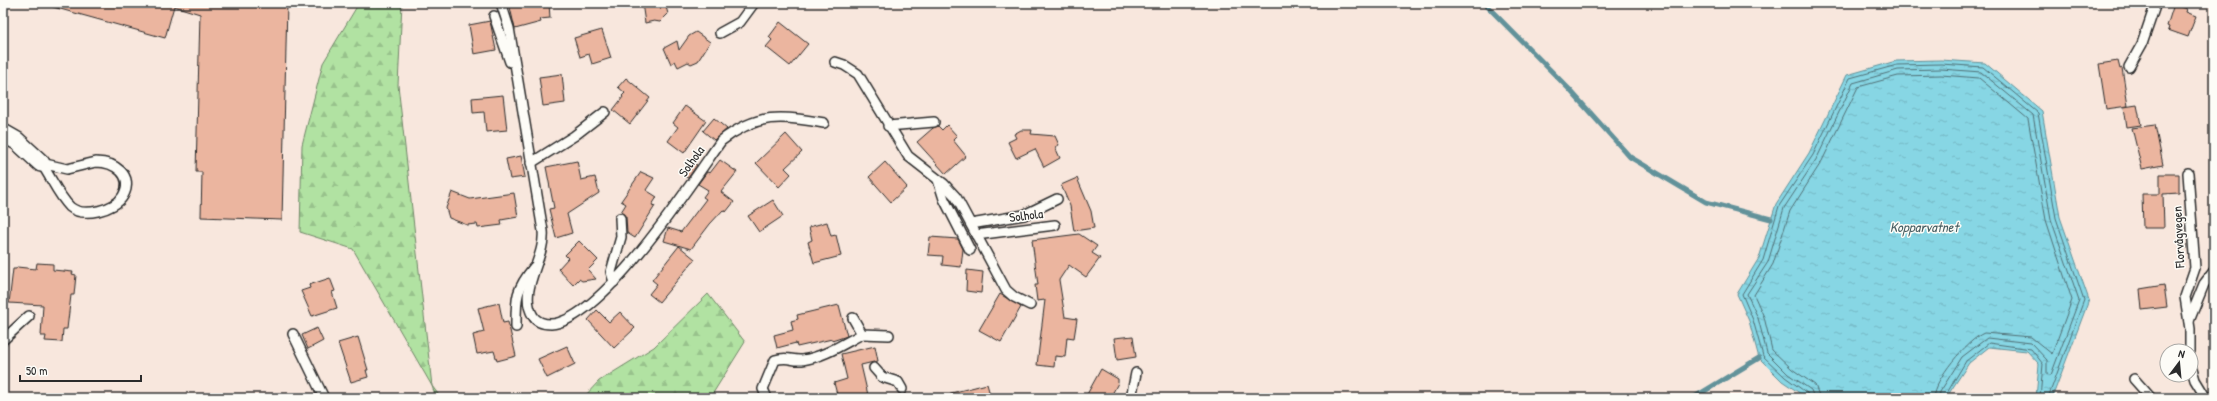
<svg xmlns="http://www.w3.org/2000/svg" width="2217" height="401" font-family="'Patrick Hand',sans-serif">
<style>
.forest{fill:url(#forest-firs);stroke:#6e8666}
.water{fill:url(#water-ripples);stroke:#62929a}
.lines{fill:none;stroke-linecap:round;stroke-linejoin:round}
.shore{stroke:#506f75;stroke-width:1}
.stream{stroke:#62929a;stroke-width:5}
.building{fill:#ebb59f;stroke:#2b2b2b}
.service-casing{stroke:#2b2b2b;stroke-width:12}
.minor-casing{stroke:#2b2b2b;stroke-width:20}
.service{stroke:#fdfcf7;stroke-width:9}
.minor{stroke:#fdfcf7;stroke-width:17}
.labels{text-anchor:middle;stroke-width:3;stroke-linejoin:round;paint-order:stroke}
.street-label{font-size:13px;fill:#2b2b2b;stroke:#fdfcf7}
.water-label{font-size:14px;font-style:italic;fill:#475e62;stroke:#fdfcf7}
</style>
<defs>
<pattern id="forest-firs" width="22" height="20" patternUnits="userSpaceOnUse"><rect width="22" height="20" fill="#b1e2a2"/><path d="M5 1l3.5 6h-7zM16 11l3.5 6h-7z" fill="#98c28c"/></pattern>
<pattern id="water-ripples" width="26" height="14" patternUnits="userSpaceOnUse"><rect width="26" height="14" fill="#87d6e4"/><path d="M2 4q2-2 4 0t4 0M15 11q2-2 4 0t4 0" fill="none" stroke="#75b8c4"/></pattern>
</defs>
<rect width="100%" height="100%" fill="#f8e7dd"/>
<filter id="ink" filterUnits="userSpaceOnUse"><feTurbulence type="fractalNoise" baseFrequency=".025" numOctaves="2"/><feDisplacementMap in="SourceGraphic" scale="8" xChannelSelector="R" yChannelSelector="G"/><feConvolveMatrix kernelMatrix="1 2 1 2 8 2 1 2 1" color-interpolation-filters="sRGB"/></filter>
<g filter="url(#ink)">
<g class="forest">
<polygon points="359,3 402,3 398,85 432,386 441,398 436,398 432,386 353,249 300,232 302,145 323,63"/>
<polygon points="708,294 745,342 710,398 583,398 599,381 654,347"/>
</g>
<polygon class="water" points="1941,60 1985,63 2042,111 2060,217 2089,300 2052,398 2036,398 2039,364 2027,351 1989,347 1969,363 1946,398 1807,398 1782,381 1759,358 1749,321 1737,294 1759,258 1776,204 1809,153 1847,75 1896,61"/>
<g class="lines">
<g class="shore">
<polyline points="1809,398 1807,393 1785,377 1763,356 1753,320 1742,294 1763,260 1779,206 1813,155 1850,78 1897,65 1941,64 1983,67 2038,113 2056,218 2084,300 2048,398"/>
<polyline points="1814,398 1811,390 1788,374 1767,353 1758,318 1747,294 1768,262 1784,208 1817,158 1853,83 1898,70 1941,69 1981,72 2033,115 2051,219 2079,300 2051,375 2047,374 2047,360 2031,343 1987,338 1962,357 1940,392 1939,398"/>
<path d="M1820,398L1815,385L1792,369L1772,350L1764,317L1754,295L1773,264L1790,211L1822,161L1858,87L1898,76L1941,75L1979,78L2028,119L2046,220L2072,300L2052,354L2031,337L1984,333C1967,340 1934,380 1933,398"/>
<polyline points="1944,398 1966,361 1989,343 2031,349 2043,364 2040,398"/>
</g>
<g class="stream">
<polyline points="1484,3 1569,89 1630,157 1706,202 1771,219"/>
<polyline points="1693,398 1759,358"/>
</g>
</g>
<g class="building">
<polygon points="53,3 287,3 282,220 201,217 202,172 196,172 200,14 174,6 165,38 53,7"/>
<polygon points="509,3 549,3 550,18 540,19 541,22 515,29"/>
<polygon points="642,3 665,3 668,14 660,22 654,21 645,23"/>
<polygon points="2174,4 2187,9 2186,12 2196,16 2188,37 2168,30 2169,27 2167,26"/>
<polygon points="490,21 496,50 474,54 469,25"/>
<polygon points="780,22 808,44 790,66 766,47 772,40 769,37"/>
<polygon points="602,30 611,58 592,64 589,54 580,57 574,38"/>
<polygon points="696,32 710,42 698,61 691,64 688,62 678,67 675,61 671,64 664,48 677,41 679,50 689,36"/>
<polygon points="2118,61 2120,69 2122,68 2128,106 2106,109 2099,64"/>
<polygon points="562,74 565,103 543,106 539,77"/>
<polygon points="626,78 650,98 630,124 613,110 623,97 622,96 625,93 618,87"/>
<polygon points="503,95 507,130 486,132 484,112 473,113 472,98"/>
<polygon points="2137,105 2141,125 2127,127 2124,107"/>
<polygon points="685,106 706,121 684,153 668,141 678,127 673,123"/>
<polygon points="714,118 727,129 714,140 703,131"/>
<polygon points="947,125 957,136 953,140 966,156 946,174 917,142 933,128 938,126 942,130"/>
<polygon points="2155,125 2163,165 2142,169 2132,128"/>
<polygon points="1021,130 1032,130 1031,134 1055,136 1059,145 1055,147 1060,158 1044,167 1035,149 1016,158 1008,142 1016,138 1014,134"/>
<polygon points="786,134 802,152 785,168 791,174 779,187 756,163"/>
<polygon points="521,156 525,177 510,179 506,159"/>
<polygon points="720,160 737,172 721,192 734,202 726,212 723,210 710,224 691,249 664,241 668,228 681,232 706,199 703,197 708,190 698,184 707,172 710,173"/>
<polygon points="577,161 581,180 595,177 599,193 567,214 572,233 556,238 549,209 554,208 546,167"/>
<polygon points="692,162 697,165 688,178 684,176"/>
<polygon points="885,162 907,187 891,202 869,177"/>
<polygon points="641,172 654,178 646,190 657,197 652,205 655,206 635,238 627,233 626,217 621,212 626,204 621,201"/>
<polygon points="2160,174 2179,174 2179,193 2163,194 2164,228 2143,228 2142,194 2160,194"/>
<polygon points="1077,178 1091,211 1094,228 1074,231 1070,206 1061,185"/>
<polygon points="452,192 470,199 514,193 518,217 501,220 502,225 478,228 477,224 467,225 449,218 446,208"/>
<polygon points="773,200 783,216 759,232 748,216"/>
<polygon points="827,222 831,236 836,235 841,256 814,263 808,242 812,240 809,227"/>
<polygon points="1079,234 1097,246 1092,253 1100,258 1086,277 1069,265 1059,280 1065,317 1077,319 1074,338 1067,337 1065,357 1055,356 1054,367 1037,365 1045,300 1037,301 1035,285 1038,285 1032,240"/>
<polygon points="930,237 958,239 963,249 961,267 942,265 943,256 928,255"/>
<polygon points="579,241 598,260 588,270 596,279 582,281 579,279 573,285 558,269 568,258 565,255"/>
<polygon points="679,246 695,259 659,302 649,294 657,284 652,280"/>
<polygon points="37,263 53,264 53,270 73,272 72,274 76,275 74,295 71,295 67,329 63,329 62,342 45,341 46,336 41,336 43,305 9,303 13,269 16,269 17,267 36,269"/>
<polygon points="967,270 983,272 981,293 966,291"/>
<polygon points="330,278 335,291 332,292 337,308 312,316 301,291 310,288 309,285"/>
<polygon points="2164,285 2167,307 2142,310 2140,289"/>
<polygon points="1000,294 1021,307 1001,342 979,330"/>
<polygon points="499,303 503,323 508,322 516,356 497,361 494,351 477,354 473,335 484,332 478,308"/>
<polygon points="839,305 847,336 832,341 832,339 797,347 796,343 777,348 774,335 793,330 791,321 798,319 797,315"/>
<polygon points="597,310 609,322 620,312 635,328 614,348 588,320"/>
<polygon points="317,328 323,341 308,349 302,335"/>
<polygon points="1133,336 1136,357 1117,360 1114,338"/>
<polygon points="358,337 368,370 366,370 368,377 351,382 338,343"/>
<polygon points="567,346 575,364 547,378 538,359"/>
<polygon points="875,346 878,361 861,365 868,395 856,398 838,398 834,383 847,379 841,354"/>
<polygon points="1101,369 1118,379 1118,383 1110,398 1085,398"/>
<polygon points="987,384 991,398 952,398 951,393"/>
</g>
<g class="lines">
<g class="service-casing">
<g id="service">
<path d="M501,3L509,28L543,231C546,258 517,290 533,316C537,323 544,324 551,324C603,320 691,183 721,141C757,113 782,115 824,123"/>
<polyline points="494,16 510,62"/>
<polyline points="720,33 740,22 754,3"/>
<polyline points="835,62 844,65 858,74 908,156 944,184 956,197 1006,290 1014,297 1030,305"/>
<polyline points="2129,67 2142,44 2156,3"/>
<polyline points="888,126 934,122"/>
<path d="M96,162C114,162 135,175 123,196C115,210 83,218 70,207C58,195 51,177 41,163L67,169Z"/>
<polyline points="531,163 574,136 605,112"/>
<polyline points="2188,173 2195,268 2185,297 2190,329 2190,351"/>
<polyline points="938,180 944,199 970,250"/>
<polyline points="971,224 1024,215 1057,199"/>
<polyline points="976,235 1055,225"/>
<polyline points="614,282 611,272 621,237 620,218"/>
<polyline points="853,318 862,334 889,335"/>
<polyline points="2189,321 2204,284 2214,271"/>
<path d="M516,327C516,299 515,290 534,267"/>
<polyline points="293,334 324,398"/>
<polyline points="3,340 29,316"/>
<polyline points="2191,366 2195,380 2206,398"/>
<polyline points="874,368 882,377 898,382 902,389"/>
<polyline points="2134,379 2151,398"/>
<path d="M767,398L763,389L775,360C789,356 791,361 802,360C824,357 843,344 862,334"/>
<polyline points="1131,398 1136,373"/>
</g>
</g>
<g class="minor-casing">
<polyline id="minor" points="3,133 17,141 41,163"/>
</g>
<use href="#service" class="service"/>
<use href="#minor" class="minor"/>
</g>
</g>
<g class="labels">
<g class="street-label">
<text transform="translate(691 161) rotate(-55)" y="5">Solhola</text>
<text transform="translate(1026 215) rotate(-7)" y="5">Solhola</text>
<text transform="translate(2178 237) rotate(-93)" y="5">Florvågvegen</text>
</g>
<g class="water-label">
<text x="1924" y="232">Kopparvatnet</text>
</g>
</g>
<rect width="2217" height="401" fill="none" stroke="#fdfcf7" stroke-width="16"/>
<rect x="8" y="8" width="2201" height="385" fill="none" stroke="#2b2b2b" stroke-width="1.5" filter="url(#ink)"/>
<g transform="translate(2179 363) rotate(16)"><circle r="19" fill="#fdfcf7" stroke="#a9a8a5"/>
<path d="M0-3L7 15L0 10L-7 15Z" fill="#2b2b2b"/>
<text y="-6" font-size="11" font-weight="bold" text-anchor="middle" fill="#2b2b2b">N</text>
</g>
<path d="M20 375v6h121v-6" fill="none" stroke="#2b2b2b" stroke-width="2"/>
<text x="26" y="375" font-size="12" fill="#2b2b2b" stroke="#fdfcf7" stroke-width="3" paint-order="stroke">50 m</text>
</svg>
